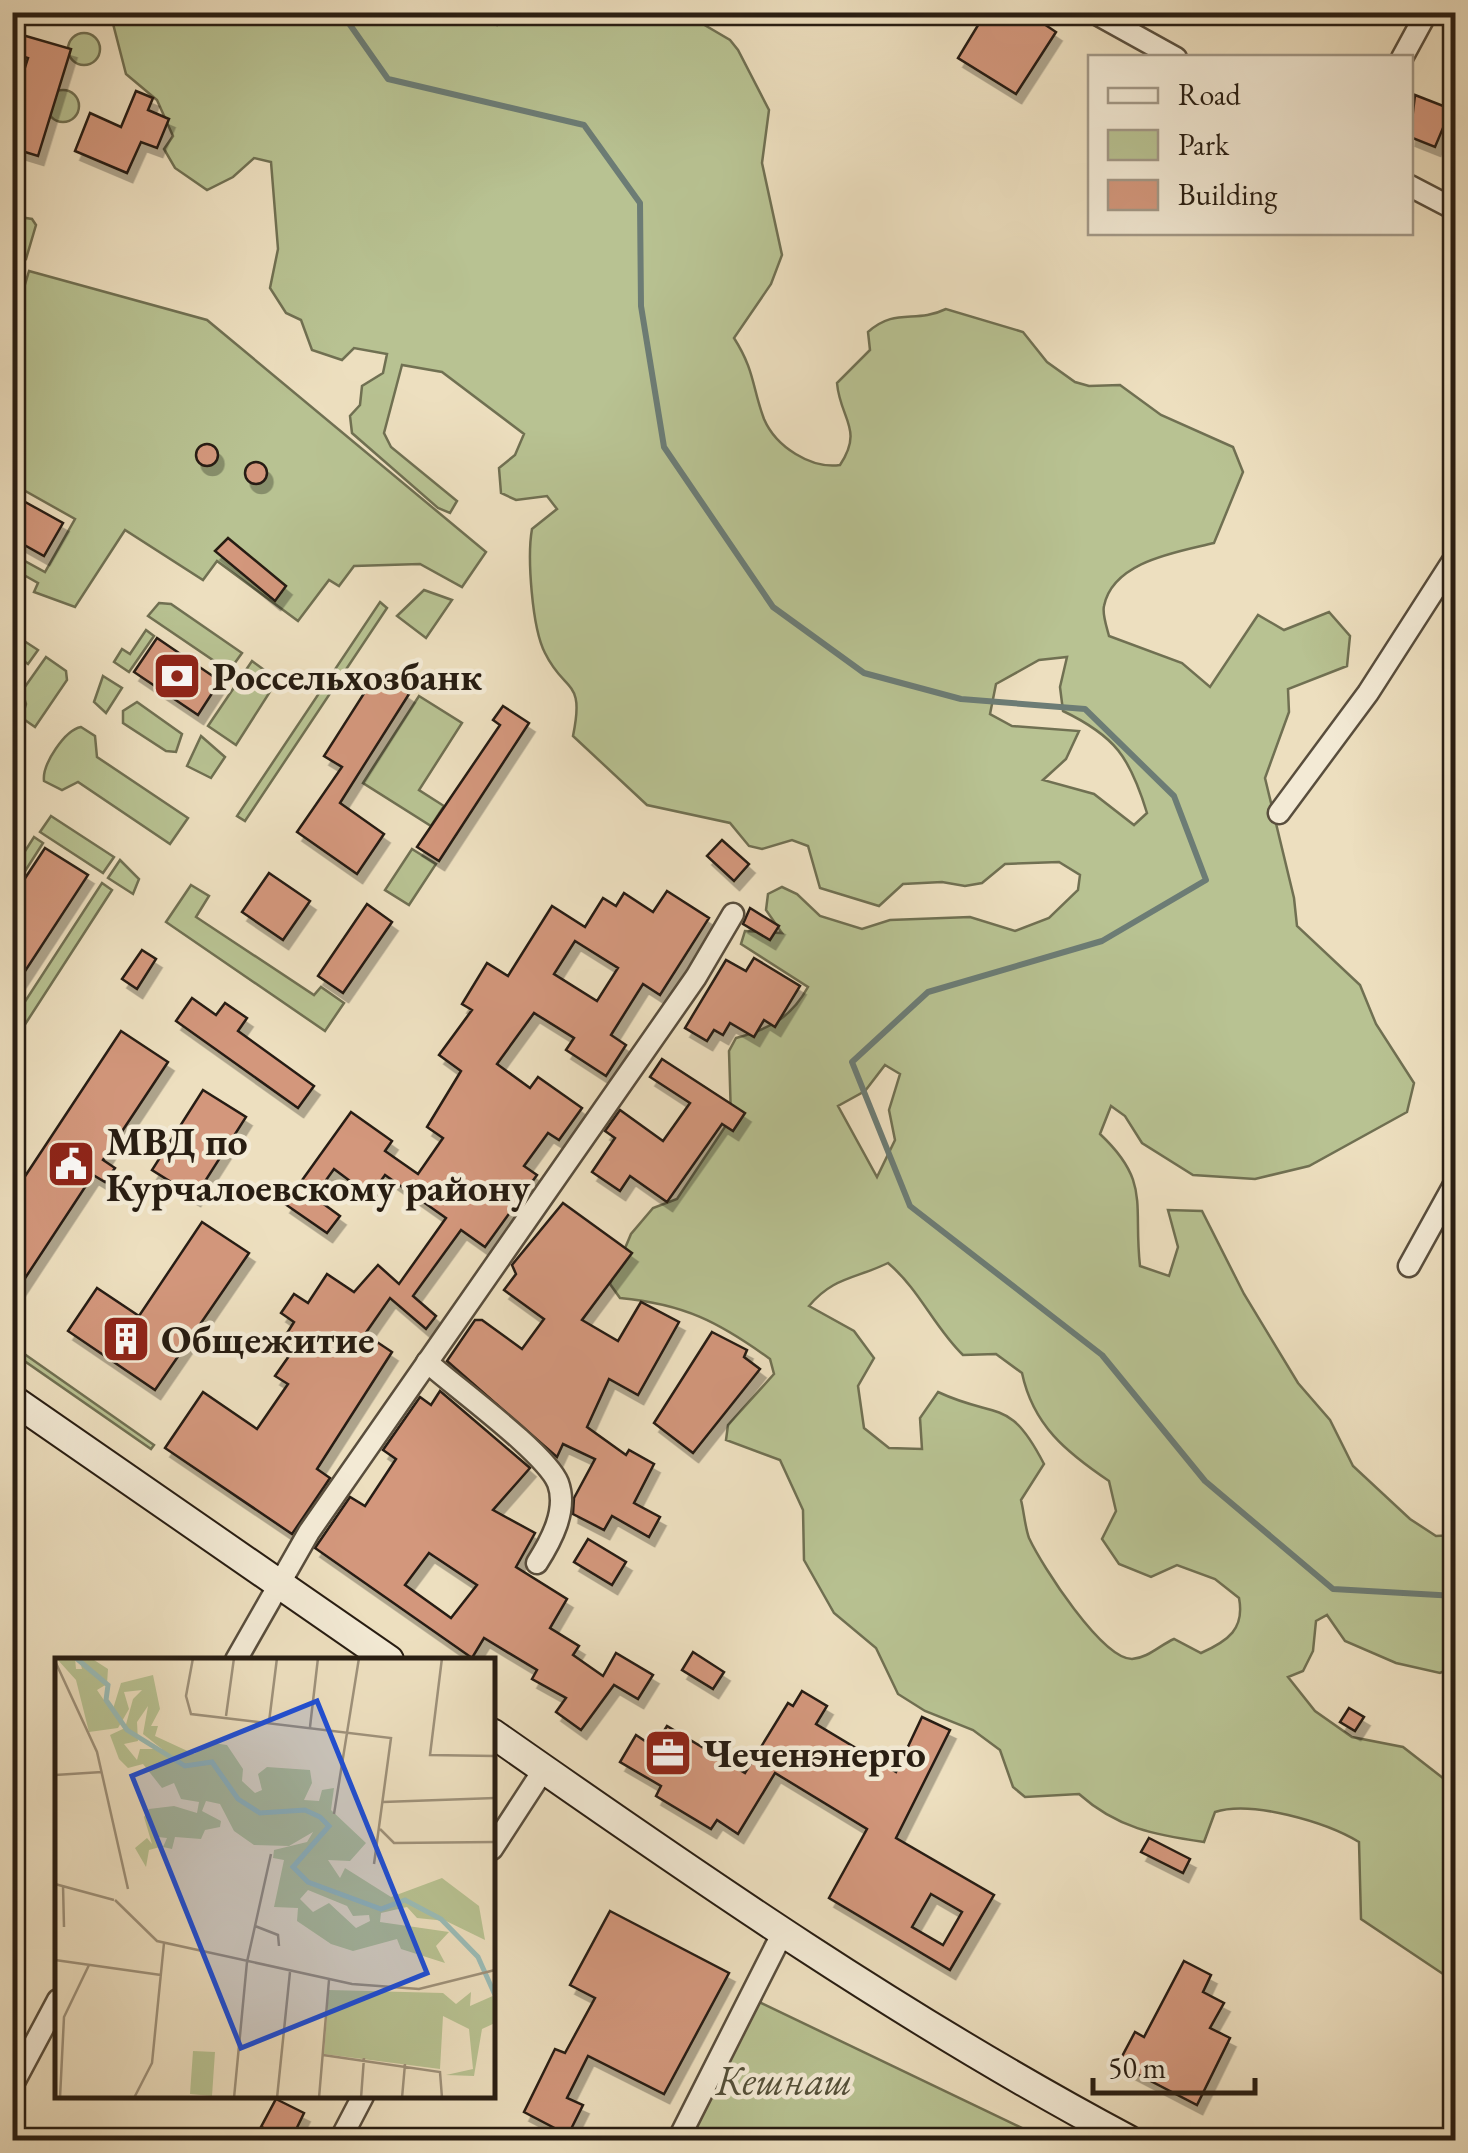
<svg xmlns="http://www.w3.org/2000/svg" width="1468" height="2153" font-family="'EB Garamond',serif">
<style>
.green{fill:#b8c292;stroke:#707052;stroke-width:2.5;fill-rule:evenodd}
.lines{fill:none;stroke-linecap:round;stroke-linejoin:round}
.stream{stroke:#6c7c75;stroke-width:6}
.building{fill:#d3977c;stroke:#281d12;stroke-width:2.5;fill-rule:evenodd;filter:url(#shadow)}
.street-casing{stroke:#594e3d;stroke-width:25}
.secondary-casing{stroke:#281d12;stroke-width:32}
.street{stroke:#f3ead5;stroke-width:20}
.secondary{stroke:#f3ead5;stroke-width:28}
.labels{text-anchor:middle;stroke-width:9;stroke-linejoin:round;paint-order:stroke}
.poi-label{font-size:40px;font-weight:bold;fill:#281d12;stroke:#f3ead5;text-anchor:start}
.park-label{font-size:40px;font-style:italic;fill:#534f38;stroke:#f3ead5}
.inset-river{fill:none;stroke:#9abcb7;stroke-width:5}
.inset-road{fill:none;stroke:#9e917a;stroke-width:2.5}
.view{fill:#1d4ed8;fill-opacity:0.15;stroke:#1d4ed8;stroke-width:5}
.inset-edge{fill:none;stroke:#281d12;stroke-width:5}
</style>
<defs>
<filter id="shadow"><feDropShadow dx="5.5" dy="9" stdDeviation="0" flood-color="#0004"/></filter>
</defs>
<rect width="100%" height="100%" fill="#eddfbf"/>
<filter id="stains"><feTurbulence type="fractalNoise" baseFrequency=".002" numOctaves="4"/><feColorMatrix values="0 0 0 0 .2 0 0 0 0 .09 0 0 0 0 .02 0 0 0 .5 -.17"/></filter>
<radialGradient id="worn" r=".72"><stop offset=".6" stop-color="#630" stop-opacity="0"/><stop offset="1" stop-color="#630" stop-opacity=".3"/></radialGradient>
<g class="green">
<path d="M110,12H478L482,21L497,25L504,13H684L730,40L738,50L769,110L762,163L782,255L771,284L734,338C755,371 752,387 764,419C776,447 811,469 840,465C864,429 840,419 837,383L870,350L868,332C896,307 915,324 946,309L1023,332L1047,362L1075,382L1089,386L1120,385L1161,415L1233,447L1243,472L1214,543C1178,552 1113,561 1104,606C1102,614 1107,628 1109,636L1182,663L1210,687L1258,615L1284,630L1329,612L1350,636L1347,666L1288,689L1289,712L1265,778L1294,898L1297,926L1360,985L1376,1024L1414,1083L1407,1112L1309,1166L1255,1179L1193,1175L1142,1143L1125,1116L1111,1106L1100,1134C1151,1182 1133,1204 1140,1266L1169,1276L1178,1247L1168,1210L1202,1211L1244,1294L1298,1383L1330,1420L1353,1466L1410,1519L1436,1536L1455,1535V1666L1440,1673L1396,1663L1345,1641L1327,1615L1316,1621L1313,1651L1303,1671L1288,1677L1315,1711L1352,1737L1403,1747L1448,1782L1455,1794V1982L1361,1919L1359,1842C1326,1822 1251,1800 1215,1812L1204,1842C1155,1835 1117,1828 1079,1794L1025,1797L1013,1787L1000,1750L973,1730L925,1711L898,1694L876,1648L834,1613L804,1560L803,1510L780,1460L726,1440L728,1425L774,1374L770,1359C719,1322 684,1304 620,1298L610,1284L631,1234L653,1208L677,1199L731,1118L729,1051L736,1038C769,1029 791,1018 808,987L741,944L745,931L782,933L766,910L768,894L782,887L797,894L820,916L862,929L890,920L970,917L1015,931L1049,918L1078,890L1080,875L1059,862L1005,864L982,883L965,886L942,882L903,884L879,906L820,888L808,846L792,840L762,849L749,846L730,823L647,805L573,736C585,678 565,694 545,653C532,628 527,557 532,529L557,509L547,496L516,500L501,493L499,468L515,455L524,434L442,372L402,365L384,433L391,447L457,501L450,513L438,508L352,433L350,416L360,405L362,386L383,373L387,354L354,348L342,360L312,350L301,320L286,313L270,288L278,249L271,162L254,158L233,177L207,190L175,168L164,149L173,136L157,100L126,74ZM1067,657L1060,687L1063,711C1115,736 1130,757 1147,813L1134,825L1094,794L1043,780L1066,759L1079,731L1012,726L990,714L996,684L1039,660ZM885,1065L900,1074L889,1110L895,1140L877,1177L838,1106L865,1091ZM888,1263C920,1290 934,1327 963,1355L996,1354L1022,1373C1033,1425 1066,1452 1109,1481L1116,1511L1102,1539L1119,1564L1151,1577L1177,1565L1215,1579L1239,1598C1245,1629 1228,1641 1201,1653L1174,1639C1160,1645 1148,1658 1132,1659C1102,1659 1042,1566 1029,1538C1025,1527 1024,1512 1021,1500L1044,1464C1009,1396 998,1420 938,1392L920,1418L922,1449L889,1448L864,1428L858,1386L874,1358L854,1331L809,1306C833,1277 855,1279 888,1263Z"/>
<circle cx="84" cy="49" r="16"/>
<circle cx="63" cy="106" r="16"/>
<polygon points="13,216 32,219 36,225 26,259 13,257"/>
<polygon points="29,271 207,320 486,552 462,587 420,564 354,566 339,586 329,580 298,621 217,561 203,580 125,530 75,607 34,592 38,583 15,570 21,559 45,572 75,519 13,484 13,325"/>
<polygon points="424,590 452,600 426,638 397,616"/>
<polygon points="380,602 387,608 245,821 237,816"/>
<polygon points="159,603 171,604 242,653 229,671 148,616"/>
<polygon points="146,630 154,636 129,672 114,662 122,649 130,654"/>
<polygon points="12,633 38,650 28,664 13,653"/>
<polygon points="46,657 66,671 67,680 35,727 22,718 26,704 22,691"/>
<polygon points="252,661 271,675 273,687 236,745 208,726"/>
<polygon points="103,676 122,688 106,713 94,702"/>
<polygon points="419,696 462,723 419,790 444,806 431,826 363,783"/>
<polygon points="137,702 182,734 176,752 166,751 123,723 123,711"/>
<path d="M81,727L95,736L97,757L188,818L170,844L78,782L62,790L44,781C42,764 65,730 81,727Z"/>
<polygon points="201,736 225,757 211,778 187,766"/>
<polygon points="51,816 114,857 103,873 40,832"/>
<polygon points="34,837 43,843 20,879 13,870"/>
<polygon points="412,849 436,864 409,905 385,890"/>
<polygon points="120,860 139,879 133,894 108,878"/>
<polygon points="102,883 112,890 13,1043 13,1020"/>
<polygon points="191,885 209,896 196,917 314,995 321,987 344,1003 325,1031 166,922"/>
<polygon points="13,1346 154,1445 151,1449 13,1353"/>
<polygon points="755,2000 1047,2140 687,2140"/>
</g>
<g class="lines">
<polyline class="stream" points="341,12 388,79 584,125 640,203 641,306 664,447 773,607 864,673 961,699 1085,709 1174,796 1206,880 1102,941 928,992 852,1062 910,1206 1102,1355 1205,1481 1333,1589 1456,1596"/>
</g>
<g class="building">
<polygon points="986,12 1026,12 1056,32 1016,94 958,58"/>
<polygon points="12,32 71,49 38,156 12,148 12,108 28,58 12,53"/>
<polygon points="136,91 153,98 148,110 169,119 157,148 141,142 127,173 75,151 90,113 121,127"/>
<polygon points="1415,95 1451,109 1435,147 1410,137"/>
<circle cx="207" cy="455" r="11"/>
<circle cx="256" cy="473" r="11"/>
<polygon points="18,498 63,523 44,556 12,538 12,507"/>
<polygon points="228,538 286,586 275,601 215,551"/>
<polygon points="157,638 220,681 198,715 134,672"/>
<polygon points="377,673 409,694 340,803 384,834 357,874 297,832 342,767 324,756"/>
<polygon points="503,706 529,723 439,861 417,847 500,725 493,720"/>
<polygon points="722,840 749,864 734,881 707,856"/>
<polygon points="45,848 88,875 12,991 12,898"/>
<polygon points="269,873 310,901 283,940 242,912"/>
<path d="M667,891L709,918L660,995L643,984L611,1035L626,1045L606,1076L566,1050L574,1038L534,1013L497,1064L530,1088L538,1077L582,1108L559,1140L548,1133L524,1166L537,1175L485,1247L461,1230L413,1296L436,1316L426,1329L390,1298L365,1334L392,1352L317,1469L330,1478L292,1534L165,1448L203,1392L257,1429L288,1384L275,1376L296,1346L284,1338L294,1322L281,1313L294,1294L308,1303L327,1274L354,1292L378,1265L399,1284L446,1218L385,1175L370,1196L334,1169L314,1197L340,1216L327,1233L285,1204L351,1112L392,1141L385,1151L418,1174L443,1138L427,1127L461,1071L439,1055L472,1010L462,1004L487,963L508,976L552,906L585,927L603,898L616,906L624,893L653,912ZM575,941L618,968L597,1001L554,974Z"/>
<polygon points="367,904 392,922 343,993 318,976"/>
<polygon points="750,908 779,926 770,940 743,924"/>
<polygon points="142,950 156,959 137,989 122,979"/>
<polygon points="754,958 800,986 775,1027 764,1020 754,1037 730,1023 723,1035 714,1030 707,1041 685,1028 726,960 746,971"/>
<polygon points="192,998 216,1015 225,1003 247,1018 238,1031 314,1086 298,1108 176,1021"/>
<polygon points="121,1031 168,1062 103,1160 115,1168 105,1182 93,1175 12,1298 12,1196"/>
<polygon points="662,1059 745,1113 733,1131 722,1124 667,1202 630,1176 620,1191 592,1172 615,1138 605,1131 620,1110 663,1141 690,1103 650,1077"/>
<polygon points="203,1090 246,1117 195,1197 152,1170"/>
<polygon points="563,1203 632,1253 582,1320 618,1341 641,1302 679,1322 638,1395 609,1379 587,1427 626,1455 629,1450 654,1464 634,1503 660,1517 649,1537 612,1516 604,1530 573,1514 574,1498 595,1459 563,1444 557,1457 447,1361 475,1320 482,1320 522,1349 544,1319 504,1290 516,1274 512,1265"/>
<polygon points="202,1222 249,1253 155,1390 68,1331 97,1288 139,1316"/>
<polygon points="712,1332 747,1350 744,1357 760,1369 693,1453 654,1423"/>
<path d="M440,1391L530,1468L493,1510L535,1533L516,1567L567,1599L550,1628L579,1646L573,1655L603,1676L616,1653L653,1675L638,1699L614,1685L581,1730L556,1712L566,1698L532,1679L537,1670L484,1638L472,1658L315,1548L350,1497L365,1506L396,1459L383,1450L420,1397L431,1405ZM429,1553L477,1585L451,1618L405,1585Z"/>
<polygon points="588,1539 626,1562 612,1585 574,1562"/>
<polygon points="693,1652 724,1672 713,1689 682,1670"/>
<path d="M802,1691L827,1706L816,1724L896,1772L922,1717L950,1730L896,1838L994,1895L950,1970L829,1898L867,1829L775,1773L738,1834L717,1820L711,1829L656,1796L661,1786L620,1762L636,1735L654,1747L667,1726L745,1773L788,1703L793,1706ZM931,1894L962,1912L943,1945L912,1927Z"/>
<polygon points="1349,1708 1364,1717 1355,1731 1340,1722"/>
<polygon points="1149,1838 1190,1859 1183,1873 1141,1852"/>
<polygon points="610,1911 729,1973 664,2094 588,2056 567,2098 583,2105 568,2135 524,2112 555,2049 565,2053 595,1998 570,1985"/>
<polygon points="1184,1961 1211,1975 1203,1992 1224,2003 1210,2028 1230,2038 1197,2105 1118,2064 1135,2032 1144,2037"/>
<polygon points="276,2099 304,2113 291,2140 261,2127"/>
</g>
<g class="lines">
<g class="street-casing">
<g id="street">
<polyline points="1093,12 1176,58"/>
<polyline points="1402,58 1427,12"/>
<polyline points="1410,186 1456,210"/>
<polyline points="1279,813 1368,693 1456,556"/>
<polyline points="1409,1266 1456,1181"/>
<path d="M427,1362C455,1387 546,1453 558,1483C568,1510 551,1541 537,1563"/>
<polyline points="236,1660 309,1532 696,977 733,914"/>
<polyline points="492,1849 544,1769"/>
<polyline points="12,2086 58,2000"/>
<polyline points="340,2140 363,2096"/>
<polyline points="678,2140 783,1932"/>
</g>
</g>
<g class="secondary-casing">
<g id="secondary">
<polyline points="12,1399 389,1660"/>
<path d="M492,1733C699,1878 907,2022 1129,2140"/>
</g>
</g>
<use href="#street" class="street"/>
<use href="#secondary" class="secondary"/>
</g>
<defs>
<g id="bank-square" transform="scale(2.5)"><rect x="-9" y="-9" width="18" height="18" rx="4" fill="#8f2418" stroke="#f3ead5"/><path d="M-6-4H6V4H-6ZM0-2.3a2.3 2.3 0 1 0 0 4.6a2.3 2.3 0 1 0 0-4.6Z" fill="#fff"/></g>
<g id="civic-square" transform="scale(2.5)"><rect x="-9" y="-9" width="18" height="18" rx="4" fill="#8f2418" stroke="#f3ead5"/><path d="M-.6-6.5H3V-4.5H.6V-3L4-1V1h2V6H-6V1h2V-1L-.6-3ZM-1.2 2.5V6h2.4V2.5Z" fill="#fff"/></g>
<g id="building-square" transform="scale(2.5)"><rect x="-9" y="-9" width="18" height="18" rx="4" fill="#8f2418" stroke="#f3ead5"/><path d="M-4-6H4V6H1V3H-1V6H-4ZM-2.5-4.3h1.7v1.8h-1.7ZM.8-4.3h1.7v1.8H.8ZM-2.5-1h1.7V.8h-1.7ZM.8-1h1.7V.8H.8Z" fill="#fff"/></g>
<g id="office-square" transform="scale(2.5)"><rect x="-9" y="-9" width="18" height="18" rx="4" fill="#8f2418" stroke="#f3ead5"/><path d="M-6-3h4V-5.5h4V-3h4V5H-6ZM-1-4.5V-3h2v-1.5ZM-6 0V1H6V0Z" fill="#fff"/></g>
</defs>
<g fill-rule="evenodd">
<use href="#bank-square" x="177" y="676"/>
<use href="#civic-square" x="71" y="1164"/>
<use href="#building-square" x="126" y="1339"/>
<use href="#office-square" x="668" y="1753"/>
</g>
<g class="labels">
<g class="poi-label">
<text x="212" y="690">Россельхозбанк</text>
<text x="106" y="1155">МВД по<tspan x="106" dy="46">Курчалоевскому району</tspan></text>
<text x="161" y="1353">Общежитие</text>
<text x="703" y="1767">Чеченэнерго</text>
</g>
<g class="park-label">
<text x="784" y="2094">Кешнаш</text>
</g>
</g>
<g transform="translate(55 1658)">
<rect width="440" height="440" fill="#eddfbf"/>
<path d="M20,0L21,11H27L24,0H36L53,11L52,26L42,32L57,54L66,25L98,17L105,51L96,68H103L100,78L139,96L158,85L172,87L188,111L187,123L200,135L207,132L203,116L212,109L255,112L257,125L249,142L264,143L267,132L279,130L276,152L311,185L295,203L273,202L285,220L290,210L336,239L387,220L424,248L430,282L391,263L362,260L352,249L326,255L325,264L394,274L381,288L390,305L346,291L342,281L298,293L276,286L242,263L243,250L219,249L229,202L218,200L219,192L252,184L258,174L234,188L199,187L179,173L165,146L151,143L147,153L166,163L165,169L150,172L146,181L120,179L117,191L108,189L112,180L103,179L105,189L94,192L91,209L80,190L92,180L97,186L89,159L94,151L119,148L142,155L144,144L126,141L119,125L107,130L88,106L73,110L64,101L55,77L70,70L78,41L87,32L69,34L74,51L63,70L34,74L21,22L2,1ZM93,48L88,76L107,91H85L82,102L69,86L83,83L82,64ZM253,232L292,248L298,258L314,257L315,263L301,270L274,245L258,254L245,241ZM274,332L388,335L401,346L416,334L415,348L440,337V365L427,371L419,418L391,417L418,411L414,371L388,358L385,411L269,396ZM138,393L160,394L157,438L135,436Z" fill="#b8c292" fill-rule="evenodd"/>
<path class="inset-river" d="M21,0L53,27L51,42L72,72L130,108L157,104L183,141L205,155L250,152L265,159L274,168L238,209L253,224L326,251L350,242L386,261L423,299L440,337"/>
<path class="inset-road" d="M138,0L131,38L136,56L336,80L319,206M387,0L375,97L440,98M0,3L42,94L73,231M171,58L179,0M214,64L222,0M255,69L263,0M0,117L47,114M328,144L440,140M279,156L304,0M325,171L339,185L440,184M0,226L59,242M8,227L9,269M60,242L102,283L297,326L364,331L440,312M200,268L223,277L224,288M0,302L106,317M268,397L385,414L387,440M5,440L9,359L34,307M79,440L97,405L109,285M179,440L192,304L216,196M222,440L235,314M264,440L274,322M306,440L309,400M347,440L350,406"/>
<path class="view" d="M262,43L372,315L186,390L77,118Z"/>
<rect width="440" height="440" class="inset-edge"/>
</g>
<rect width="1468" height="2153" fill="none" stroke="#eddfbf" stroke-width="50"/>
<rect x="15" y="15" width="1438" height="2123" fill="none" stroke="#281d12" stroke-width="5"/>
<rect x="25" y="25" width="1418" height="2103" fill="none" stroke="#281d12" stroke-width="2.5"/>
<rect x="1088" y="55" width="325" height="180" fill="#f3ead5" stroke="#a29887" stroke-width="2.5"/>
<rect x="1108" y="88" width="50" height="15" fill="#f3ead5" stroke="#a29887" stroke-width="2.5"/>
<text x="1178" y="105" font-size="30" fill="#281d12">Road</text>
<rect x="1108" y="130" width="50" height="30" fill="#b8c292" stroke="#a29887" stroke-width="2.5"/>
<text x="1178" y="155" font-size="30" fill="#281d12">Park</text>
<rect x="1108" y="180" width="50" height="30" fill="#d3977c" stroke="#a29887" stroke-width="2.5"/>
<text x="1178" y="205" font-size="30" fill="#281d12">Building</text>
<path d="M1093 2078v15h162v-15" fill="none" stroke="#281d12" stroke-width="5"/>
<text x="1108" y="2078" font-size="30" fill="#281d12" stroke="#f3ead5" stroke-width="8" paint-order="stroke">50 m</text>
<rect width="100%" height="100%" filter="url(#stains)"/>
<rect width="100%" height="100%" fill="url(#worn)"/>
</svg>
